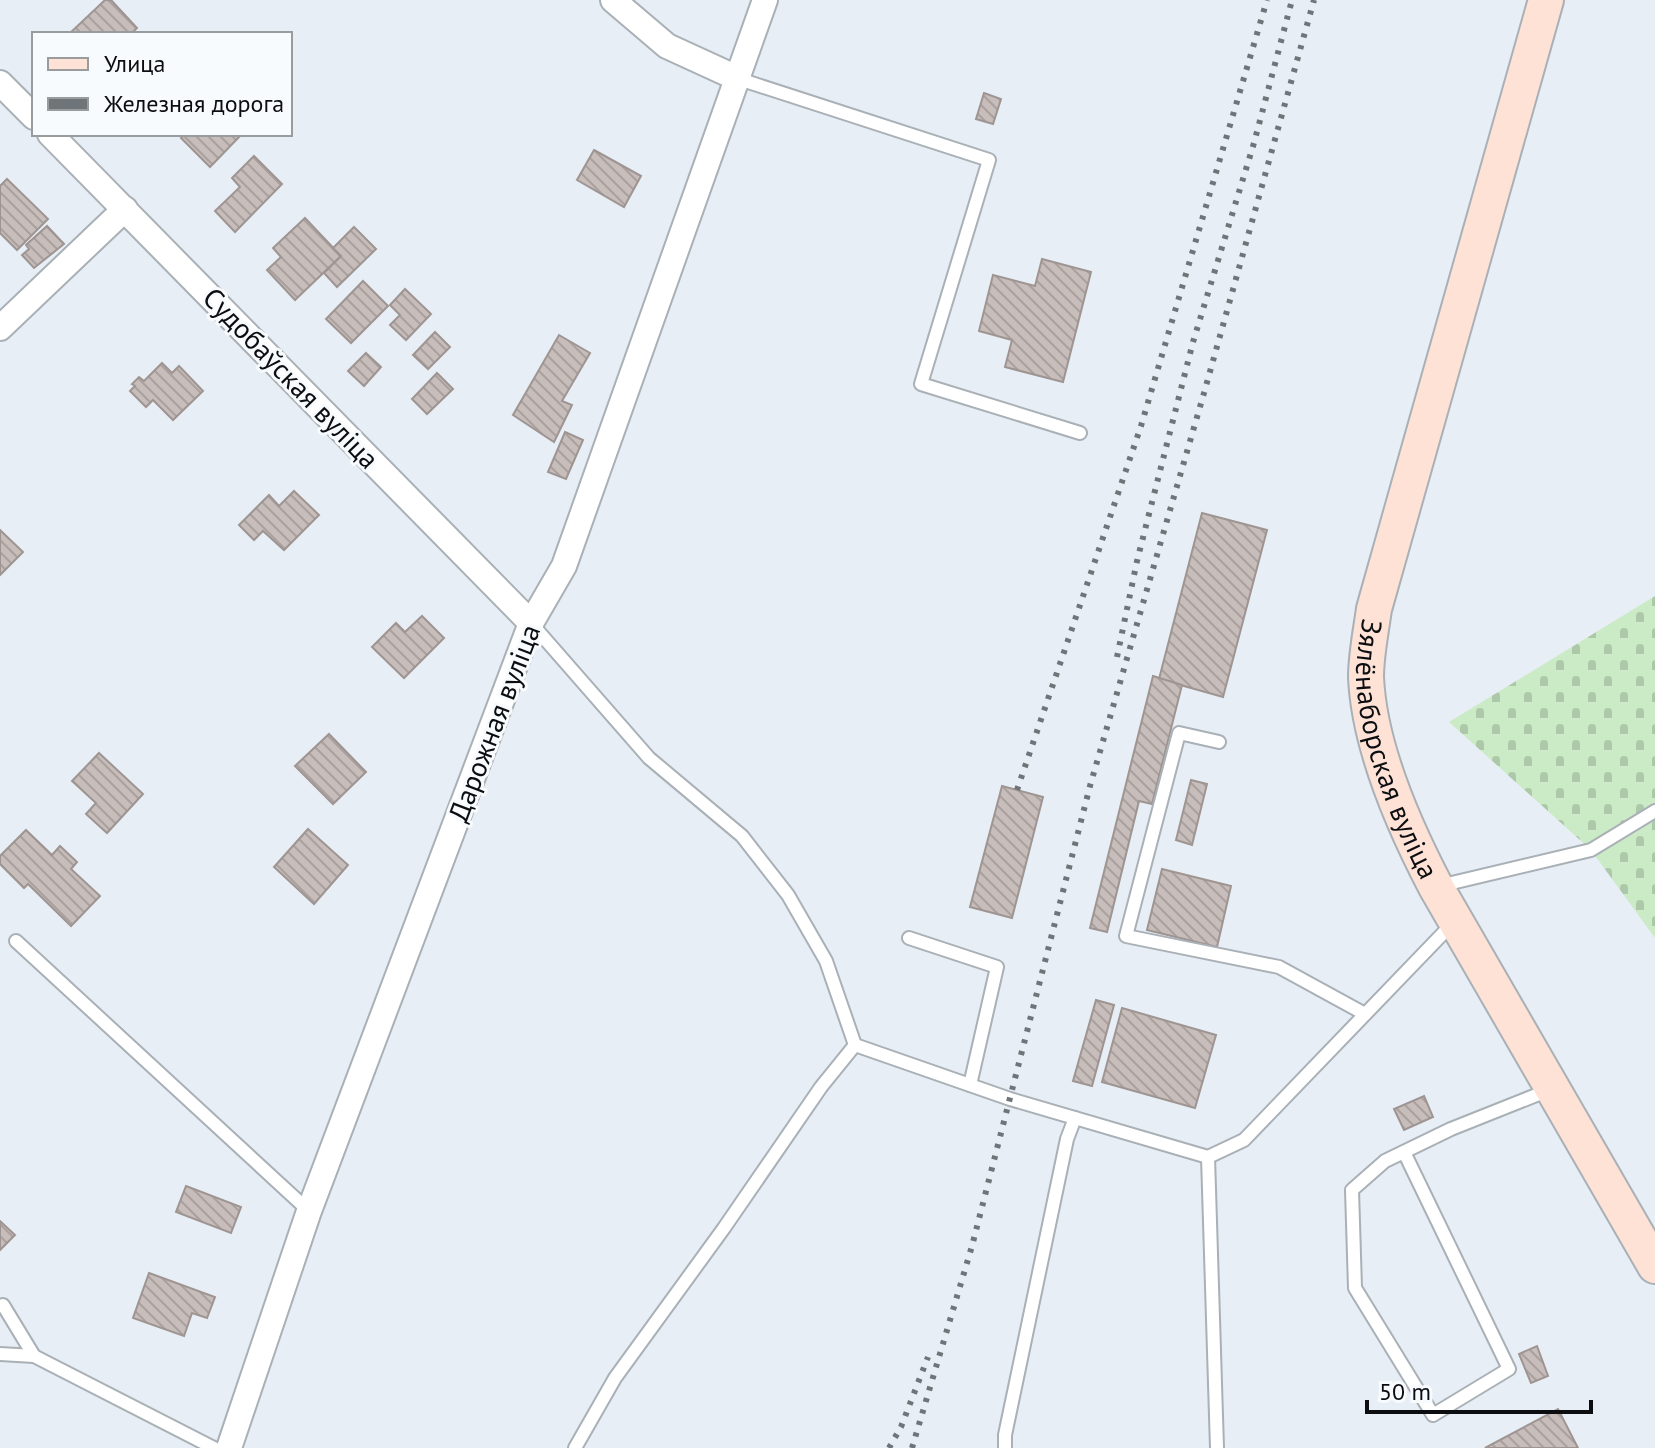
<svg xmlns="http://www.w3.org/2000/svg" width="1655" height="1448" font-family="'PT Sans',sans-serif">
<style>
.cemetery{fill:url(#cemetery-stones)}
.building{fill:url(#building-back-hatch);stroke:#9e9592;stroke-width:2}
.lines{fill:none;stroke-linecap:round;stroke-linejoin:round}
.service-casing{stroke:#a9b0b6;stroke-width:16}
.minor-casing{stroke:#a9b0b6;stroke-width:28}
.secondary-casing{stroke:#a9b0b6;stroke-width:38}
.service{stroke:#fff;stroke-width:12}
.minor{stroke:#fff;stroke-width:24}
.secondary{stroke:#ffe2d6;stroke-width:34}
.rail{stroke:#6f7478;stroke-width:6;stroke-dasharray:4 8;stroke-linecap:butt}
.labels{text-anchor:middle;stroke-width:6;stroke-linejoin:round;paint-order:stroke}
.street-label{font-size:28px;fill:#0b0d10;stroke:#f8fbfe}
</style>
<defs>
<pattern id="cemetery-stones" width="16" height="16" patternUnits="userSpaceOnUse" patternTransform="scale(2)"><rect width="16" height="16" fill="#caebc6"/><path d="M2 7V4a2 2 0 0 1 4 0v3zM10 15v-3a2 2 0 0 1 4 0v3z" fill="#acc8a9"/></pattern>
<pattern id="building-back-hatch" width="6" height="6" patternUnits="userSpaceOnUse" patternTransform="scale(2)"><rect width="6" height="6" fill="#c7bdba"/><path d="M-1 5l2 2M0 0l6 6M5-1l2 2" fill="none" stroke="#aaa19f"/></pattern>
</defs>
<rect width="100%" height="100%" fill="#e7eef5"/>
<polygon class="cemetery" points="1655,596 1655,938 1591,850 1449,722"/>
<g class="building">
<polygon points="105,0 111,0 137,28 131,34 69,34"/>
<polygon points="984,93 1001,99 993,124 976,119"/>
<polygon points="185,134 242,134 210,167 181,138"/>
<polygon points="594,150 641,176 624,207 577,180"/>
<polygon points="254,156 282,184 235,232 215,211 240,187 232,178"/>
<polygon points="7,179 48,219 17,250 0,233 0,186"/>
<polygon points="305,218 341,256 295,300 267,270 281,257 273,248"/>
<polygon points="47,226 64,244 34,268 22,255 29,249 26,245"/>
<polygon points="354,227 376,249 337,287 324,273 341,256 333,248"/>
<polygon points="1042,259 1091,272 1063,382 1005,367 1012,340 979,331 993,275 1035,286"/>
<polygon points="363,281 388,306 351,343 326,319"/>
<polygon points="405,289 431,314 406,340 390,325 400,315 390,305"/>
<polygon points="435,332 450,347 428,369 413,355"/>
<polygon points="559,335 590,353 562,401 572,405 554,442 513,415"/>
<polygon points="366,353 381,367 364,386 348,371"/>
<polygon points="162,363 172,373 179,366 203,391 173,420 153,400 146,407 130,391 135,386 132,384 139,377 144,381"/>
<polygon points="437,373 453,389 427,414 412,399"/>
<polygon points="565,432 583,440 566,479 548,472"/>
<polygon points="294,491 319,515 284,550 263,531 254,540 239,525 269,495 279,506"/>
<polygon points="1202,513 1267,530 1223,697 1159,679"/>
<polygon points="0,530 23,552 0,575"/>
<polygon points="422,616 444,638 404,678 372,647 396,623 405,632"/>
<polygon points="1153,676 1182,685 1152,804 1139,801 1107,932 1090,928"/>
<polygon points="329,734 366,772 333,804 295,766"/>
<polygon points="99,753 143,794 107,833 86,814 96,803 72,781"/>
<polygon points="1191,780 1207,784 1192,845 1176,840"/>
<polygon points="1002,786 1043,797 1012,918 970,907"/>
<polygon points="308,829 348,865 314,904 274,867"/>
<polygon points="26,830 52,855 60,846 77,862 71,869 100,896 71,926 28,884 24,888 0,864 0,856"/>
<polygon points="1162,869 1231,886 1217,947 1147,930"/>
<polygon points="1096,1000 1114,1005 1092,1086 1073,1081"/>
<polygon points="1122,1008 1216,1035 1195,1108 1102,1082"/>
<polygon points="1424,1096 1433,1117 1404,1130 1394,1109"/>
<polygon points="186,1186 241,1207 231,1233 176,1212"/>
<polygon points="0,1221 15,1235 0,1250"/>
<polygon points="149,1273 215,1297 207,1318 192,1313 184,1336 133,1318"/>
<polygon points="1537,1346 1548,1376 1531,1383 1519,1354"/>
<polygon points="1558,1409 1578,1448 1485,1448"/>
</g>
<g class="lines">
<g class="service-casing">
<g id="service">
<polyline points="739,79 989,160 921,384 1080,433"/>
<polyline points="531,623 649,758 742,836 788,895 826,961 855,1045 1010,1099 1208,1157 1244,1140 1453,923"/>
<polyline points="1219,742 1179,733 1126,936 1279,967 1365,1014"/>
<polyline points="1439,886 1591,850 1655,811"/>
<polyline points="909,938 997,967 970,1085"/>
<polyline points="16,941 309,1211"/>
<polyline points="1404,1152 1509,1369 1433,1415 1355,1288 1352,1190 1385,1161 1451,1129 1549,1090"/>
<polyline points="1208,1157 1217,1448"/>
<polyline points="3,1305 34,1356"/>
<polyline points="0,1354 34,1356 214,1448"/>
<polyline points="575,1448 615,1378 724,1228 821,1087 855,1045"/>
<polyline points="1005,1448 1005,1435 1067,1139 1075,1118"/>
</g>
</g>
<g class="minor-casing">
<g id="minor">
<polyline points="613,0 667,46 739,79"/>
<polyline points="0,83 34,117"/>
<polyline points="50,134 531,623"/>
<polyline points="0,328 125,209"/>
<polyline points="229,1448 309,1211 531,623 564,566 765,0"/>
</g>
</g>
<g class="secondary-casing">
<g id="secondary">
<path id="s1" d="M1546,0L1374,609C1371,631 1366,655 1366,677C1369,746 1404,826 1436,887L1655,1266"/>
</g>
</g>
<use href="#service" class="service"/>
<use href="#minor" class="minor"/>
<use href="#secondary" class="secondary"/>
<g class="rail">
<polyline points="1117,657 1137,561 1193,342 1254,143 1292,0"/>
<polyline points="1017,790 1141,426 1267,0"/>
<polyline points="889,1448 901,1427 928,1357"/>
<polyline points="912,1448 972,1246 1090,786 1204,393 1314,0"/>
</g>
</g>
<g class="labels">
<g class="street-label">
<text transform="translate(291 378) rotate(46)" y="10">Судобаўская вуліца</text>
<text transform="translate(494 723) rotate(-69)" y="10">Дарожная вуліца</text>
<text dy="10" stroke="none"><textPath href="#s1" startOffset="778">Зялёнаборская вуліца</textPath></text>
</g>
</g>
<rect x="32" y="32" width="260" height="104" fill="#f8fbfe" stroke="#999c9f" stroke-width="2"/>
<rect x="48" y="58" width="40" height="12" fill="#ffe2d6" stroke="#999c9f" stroke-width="2"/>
<text x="104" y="72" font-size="24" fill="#0b0d10">Улица</text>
<rect x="48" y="98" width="40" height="12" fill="#6f7478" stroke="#999c9f" stroke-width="2"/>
<text x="104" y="112" font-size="24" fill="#0b0d10">Железная дорога</text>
<path d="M1367 1400v12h224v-12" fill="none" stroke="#0b0d10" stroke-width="4"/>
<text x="1379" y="1400" font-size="24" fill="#0b0d10" stroke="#f8fbfe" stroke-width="6" paint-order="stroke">50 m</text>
</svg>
